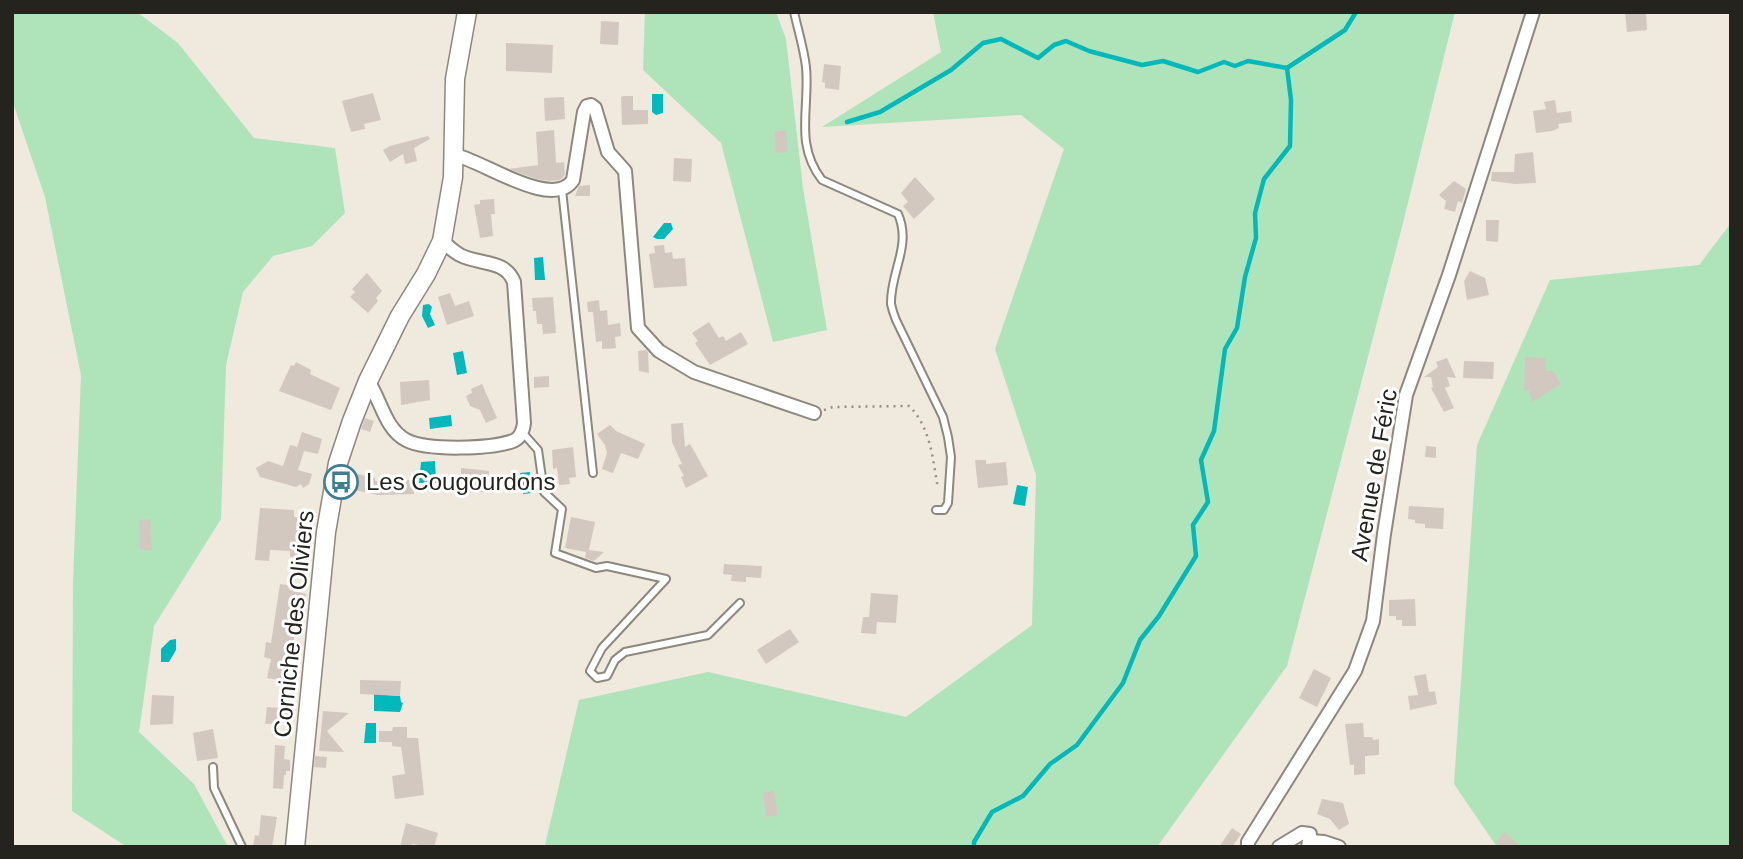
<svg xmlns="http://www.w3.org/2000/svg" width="1743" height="859" font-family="Arial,sans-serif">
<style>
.green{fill:#afe4ba}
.water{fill:#01b8bb}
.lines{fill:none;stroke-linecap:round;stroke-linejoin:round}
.stream{stroke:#01b8bb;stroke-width:4.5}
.building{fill:#d3c8c0}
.lane-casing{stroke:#8d887d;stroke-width:10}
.street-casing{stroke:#8d887d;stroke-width:16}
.secondary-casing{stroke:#8d887d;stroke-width:21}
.path{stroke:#938f87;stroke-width:2.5;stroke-dasharray:2 5;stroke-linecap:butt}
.lane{stroke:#fff;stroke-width:6}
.street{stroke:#fff;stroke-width:12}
.secondary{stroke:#fff;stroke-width:18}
.labels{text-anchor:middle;stroke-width:6;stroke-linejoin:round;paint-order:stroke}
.street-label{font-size:24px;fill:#25231e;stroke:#fff}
.poi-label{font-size:24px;fill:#25231e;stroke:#fff;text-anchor:start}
</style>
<rect width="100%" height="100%" fill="#efe9de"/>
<g class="green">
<polygon points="12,12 137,12 178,43 254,138 335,148 345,213 312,246 273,256 243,292 226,365 221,519 154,626 139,732 194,784 228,847 127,847 72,811 73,582 81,375 45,197 12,100"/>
<polygon points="645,12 776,12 786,39 803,188 827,330 773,342 721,143 643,70"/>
<polygon points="933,12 1455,12 1403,223 1287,666 1157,847 545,845 579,700 708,672 906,717 1032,625 1036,475 995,349 1064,149 1021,115 822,127 941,52"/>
<polygon points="1731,223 1731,847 1497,847 1454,784 1477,445 1550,280 1699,265"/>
</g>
<g class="water">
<polygon points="652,94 663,94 663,113 656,115 652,112"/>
<polygon points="664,223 671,223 673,229 664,239 657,239 653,237"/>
<polygon points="543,257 545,280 535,280 534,258"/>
<polygon points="429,304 432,307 430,314 435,325 428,328 422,316 423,305"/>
<polygon points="463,351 467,373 457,375 453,353"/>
<polygon points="451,415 452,426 430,429 429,418"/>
<polygon points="435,461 436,483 419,483 421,462"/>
<polygon points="530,472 532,493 523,494 520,473"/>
<polygon points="1017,485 1028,487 1025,506 1013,504"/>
<polygon points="176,639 176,650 169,662 161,662 161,649 170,640"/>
<polygon points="374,694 400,696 401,702 403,703 400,712 374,711"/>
<polygon points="366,723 376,723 376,743 364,743"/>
</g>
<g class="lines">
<g class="stream">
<polyline points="847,122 880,112 951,70 983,43 1001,39 1038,58 1054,45 1066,41 1089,51 1142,65 1163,61 1198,72 1224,62 1235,66 1248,61 1287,68"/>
<polyline points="974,847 974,842 992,812 1023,796 1050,764 1077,745 1123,683 1140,640 1159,616 1196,556 1193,525 1208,502 1201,460 1214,431 1225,349 1237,328 1245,277 1256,238 1255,213 1264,179 1290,146 1291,100 1287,68 1345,30 1356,12"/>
</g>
</g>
<g class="building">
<polygon points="1625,12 1646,12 1647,30 1627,32"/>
<polygon points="601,21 619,22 618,45 600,44"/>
<polygon points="506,43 553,45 552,73 506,71"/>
<polygon points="824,64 841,66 839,90 825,88 825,83 822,82"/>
<polygon points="373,93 381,120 364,124 365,129 351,132 342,101"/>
<polygon points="623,96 633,96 633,110 648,110 648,124 622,125 621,97"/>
<polygon points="564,97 565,119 545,121 544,98"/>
<polygon points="1555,100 1557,113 1571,111 1572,122 1558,124 1559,128 1552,131 1536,133 1533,111 1546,109 1544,102"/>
<polygon points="554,130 556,163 564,162 565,175 560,180 550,181 536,179 509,169 538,165 536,132"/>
<polygon points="786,130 788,152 776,153 774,132"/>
<polygon points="428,136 430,139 414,148 417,161 405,164 403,154 390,162 383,150 390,146"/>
<polygon points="1533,152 1536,183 1515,184 1491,181 1492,172 1514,172 1515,154"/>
<polygon points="674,158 692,159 691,182 673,181"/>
<polygon points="915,177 935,199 914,219 903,206 908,202 901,193"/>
<polygon points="1454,181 1466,189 1462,203 1458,201 1455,212 1444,209 1446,201 1439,195"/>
<polygon points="590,185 590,196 575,196 579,186"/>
<polygon points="494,199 495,214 491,214 493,236 480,238 474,205 480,204 480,200"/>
<polygon points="1486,220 1499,220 1498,242 1486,241"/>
<polygon points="664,245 665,253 672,252 673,259 685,258 687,286 654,288 649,254 655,253 654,246"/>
<polygon points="1470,271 1485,278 1489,295 1467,300 1464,281"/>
<polygon points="367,273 382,291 376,298 378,301 368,313 350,297 355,292 352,289"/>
<polygon points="450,293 455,306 469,301 474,316 447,325 438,297"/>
<polygon points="553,297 556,333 543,334 542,324 537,324 536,311 533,311 532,298"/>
<polygon points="599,300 600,311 607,310 608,325 620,323 621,336 615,337 616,348 602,349 602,341 596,342 593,312 588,312 587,302"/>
<polygon points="709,322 719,338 723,336 726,341 741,332 748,344 710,365 695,343 698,341 692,333"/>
<polygon points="646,350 648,352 649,373 639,371 638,351"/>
<polygon points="1525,357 1546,358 1546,371 1553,371 1561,384 1532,402 1529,390 1524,391"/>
<polygon points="1447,358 1456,378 1447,377 1450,386 1445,388 1454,408 1444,412 1431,388 1433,387 1431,377 1424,377 1438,367 1436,362"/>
<polygon points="1464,361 1494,362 1493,379 1463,378"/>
<polygon points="296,362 311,370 310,374 340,388 331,410 279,391 291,365 294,366"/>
<polygon points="549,376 549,387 534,388 534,377"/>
<polygon points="429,380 430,400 401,405 400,382"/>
<polygon points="482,384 497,418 486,423 480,410 470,406 466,396 472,393 471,389"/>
<polygon points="365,418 374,421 370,432 361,429"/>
<polygon points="683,423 685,447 690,444 708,476 686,488 681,477 684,476 678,465 682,464 672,442 671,424"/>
<polygon points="610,425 616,431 645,444 638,459 621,453 613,473 602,469 607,453 605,445 597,434"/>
<polygon points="302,432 322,439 318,454 304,451 298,470 312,474 309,484 303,488 301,484 296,487 260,477 256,468 268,461 283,466 290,445 297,447"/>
<polygon points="1426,446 1436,447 1436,458 1425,457"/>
<polygon points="573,447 576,477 569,478 570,484 559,485 557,468 553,469 552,450"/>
<polygon points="975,460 986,460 986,464 1006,462 1008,485 978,488"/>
<polygon points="461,468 489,471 488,492 461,493"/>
<polygon points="358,474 375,478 375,481 412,480 414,494 378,495 355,490"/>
<polygon points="1409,506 1444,508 1443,529 1425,528 1425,524 1415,523 1415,520 1408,519"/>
<polygon points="260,508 294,510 294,517 307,518 303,558 290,557 290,551 270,550 269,561 255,560"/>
<polygon points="571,517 595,522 589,550 604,552 594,561 585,558 586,552 565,548"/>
<polygon points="150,519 152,550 140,550 139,520"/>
<polygon points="724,564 762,566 761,578 746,577 746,582 731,581 732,575 723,574"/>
<polygon points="280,584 294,586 294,591 306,594 301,624 297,624 294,638 290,661 293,661 289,682 267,678 271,659 264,657 266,642 271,643"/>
<polygon points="871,593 898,595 896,623 877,622 876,634 861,633 863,617 869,617"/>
<polygon points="1415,599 1416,626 1402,626 1402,620 1396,620 1396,616 1389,616 1389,600"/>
<polygon points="790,629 799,642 766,664 757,650"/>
<polygon points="1314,669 1331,678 1317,707 1299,698"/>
<polygon points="1426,674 1429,692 1435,691 1437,704 1410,710 1408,696 1418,695 1414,676"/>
<polygon points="360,680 401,681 400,696 360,694"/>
<polygon points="152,695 174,696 173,724 150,725"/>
<polygon points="267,707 291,709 289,723 265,724"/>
<polygon points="323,711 349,713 327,731 344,752 319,751"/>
<polygon points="1363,723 1364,737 1372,737 1373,740 1379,739 1379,755 1365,756 1365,774 1354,775 1354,765 1350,765 1345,724"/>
<polygon points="393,727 407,727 407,738 418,738 424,795 395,799 392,776 405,774 401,747 392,746 392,742 379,742 379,731 392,731"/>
<polygon points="213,729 218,758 197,761 193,733"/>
<polygon points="275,745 285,746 284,759 290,760 290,771 286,771 286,775 284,775 283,789 273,788"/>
<polygon points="315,756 327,757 326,768 314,767"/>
<polygon points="774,790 778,815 766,817 763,793"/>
<polygon points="1322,799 1343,803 1349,824 1339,830 1330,819 1317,814"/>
<polygon points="261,815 277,817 272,847 253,847 255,835 259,836"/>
<polygon points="406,823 438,833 434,847 412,844 412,847 400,847"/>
<polygon points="1232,828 1241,834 1232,847 1219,847"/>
<polygon points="1504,832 1521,847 1502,847 1496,842"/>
</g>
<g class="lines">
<g class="lane-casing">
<g id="lane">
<path d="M794,12C798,30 804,49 806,67C810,108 794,144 822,180L898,214C912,246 890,272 891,304C892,309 894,315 896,320L943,417L948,437L951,457L948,503L944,510H936"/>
<polyline points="562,190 593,473"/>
<polyline points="522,432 538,450 544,492 562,509 555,553 596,568 607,566 666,579 602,648 590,671 597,678 607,676 615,660 625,652 708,635 740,603"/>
<polyline points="213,767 214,788 242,847"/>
</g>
</g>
<g class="street-casing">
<g id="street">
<path d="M455,155C481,160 553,211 573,180L584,112L587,106L591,105L595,108L608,152L625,171L638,328L659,351L694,372L814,413"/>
<path d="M368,381C381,400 385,429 406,440C427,451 491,449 513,441C521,438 523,431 524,423L514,282C505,259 479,265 460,255C454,252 448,246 442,241"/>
<polyline points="1310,841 1324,842 1339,847"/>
<polyline points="1248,847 1248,842 1355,671 1373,621 1384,534 1406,395 1449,275 1533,12"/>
<polyline points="1279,847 1302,833 1310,834 1308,847"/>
</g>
</g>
<g class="secondary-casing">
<polyline id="secondary" points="295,847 326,532 338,463 352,421 368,381 400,316 426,274 442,241 453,177 455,79 467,12"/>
</g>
<path class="path" d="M824,410L833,407L909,406C931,427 933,461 938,489"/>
<use href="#lane" class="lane"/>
<use href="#street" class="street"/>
<use href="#secondary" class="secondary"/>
</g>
<defs>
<g id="bus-ring" transform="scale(1.75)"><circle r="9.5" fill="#fff" stroke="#3d7f90" stroke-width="1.5"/><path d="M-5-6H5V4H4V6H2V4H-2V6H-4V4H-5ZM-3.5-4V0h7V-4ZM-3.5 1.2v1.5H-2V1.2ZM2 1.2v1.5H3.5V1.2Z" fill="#3d7f90"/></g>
</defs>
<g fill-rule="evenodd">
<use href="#bus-ring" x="341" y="482"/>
</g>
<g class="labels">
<g class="street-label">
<text transform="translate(1374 475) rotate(-80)" y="8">Avenue de Féric</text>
<text transform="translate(294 624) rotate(-84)" y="8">Corniche des Oliviers</text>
</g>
<g class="poi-label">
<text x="366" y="490">Les Cougourdons</text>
</g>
</g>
<rect width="1743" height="859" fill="none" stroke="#25231e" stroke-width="28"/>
</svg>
